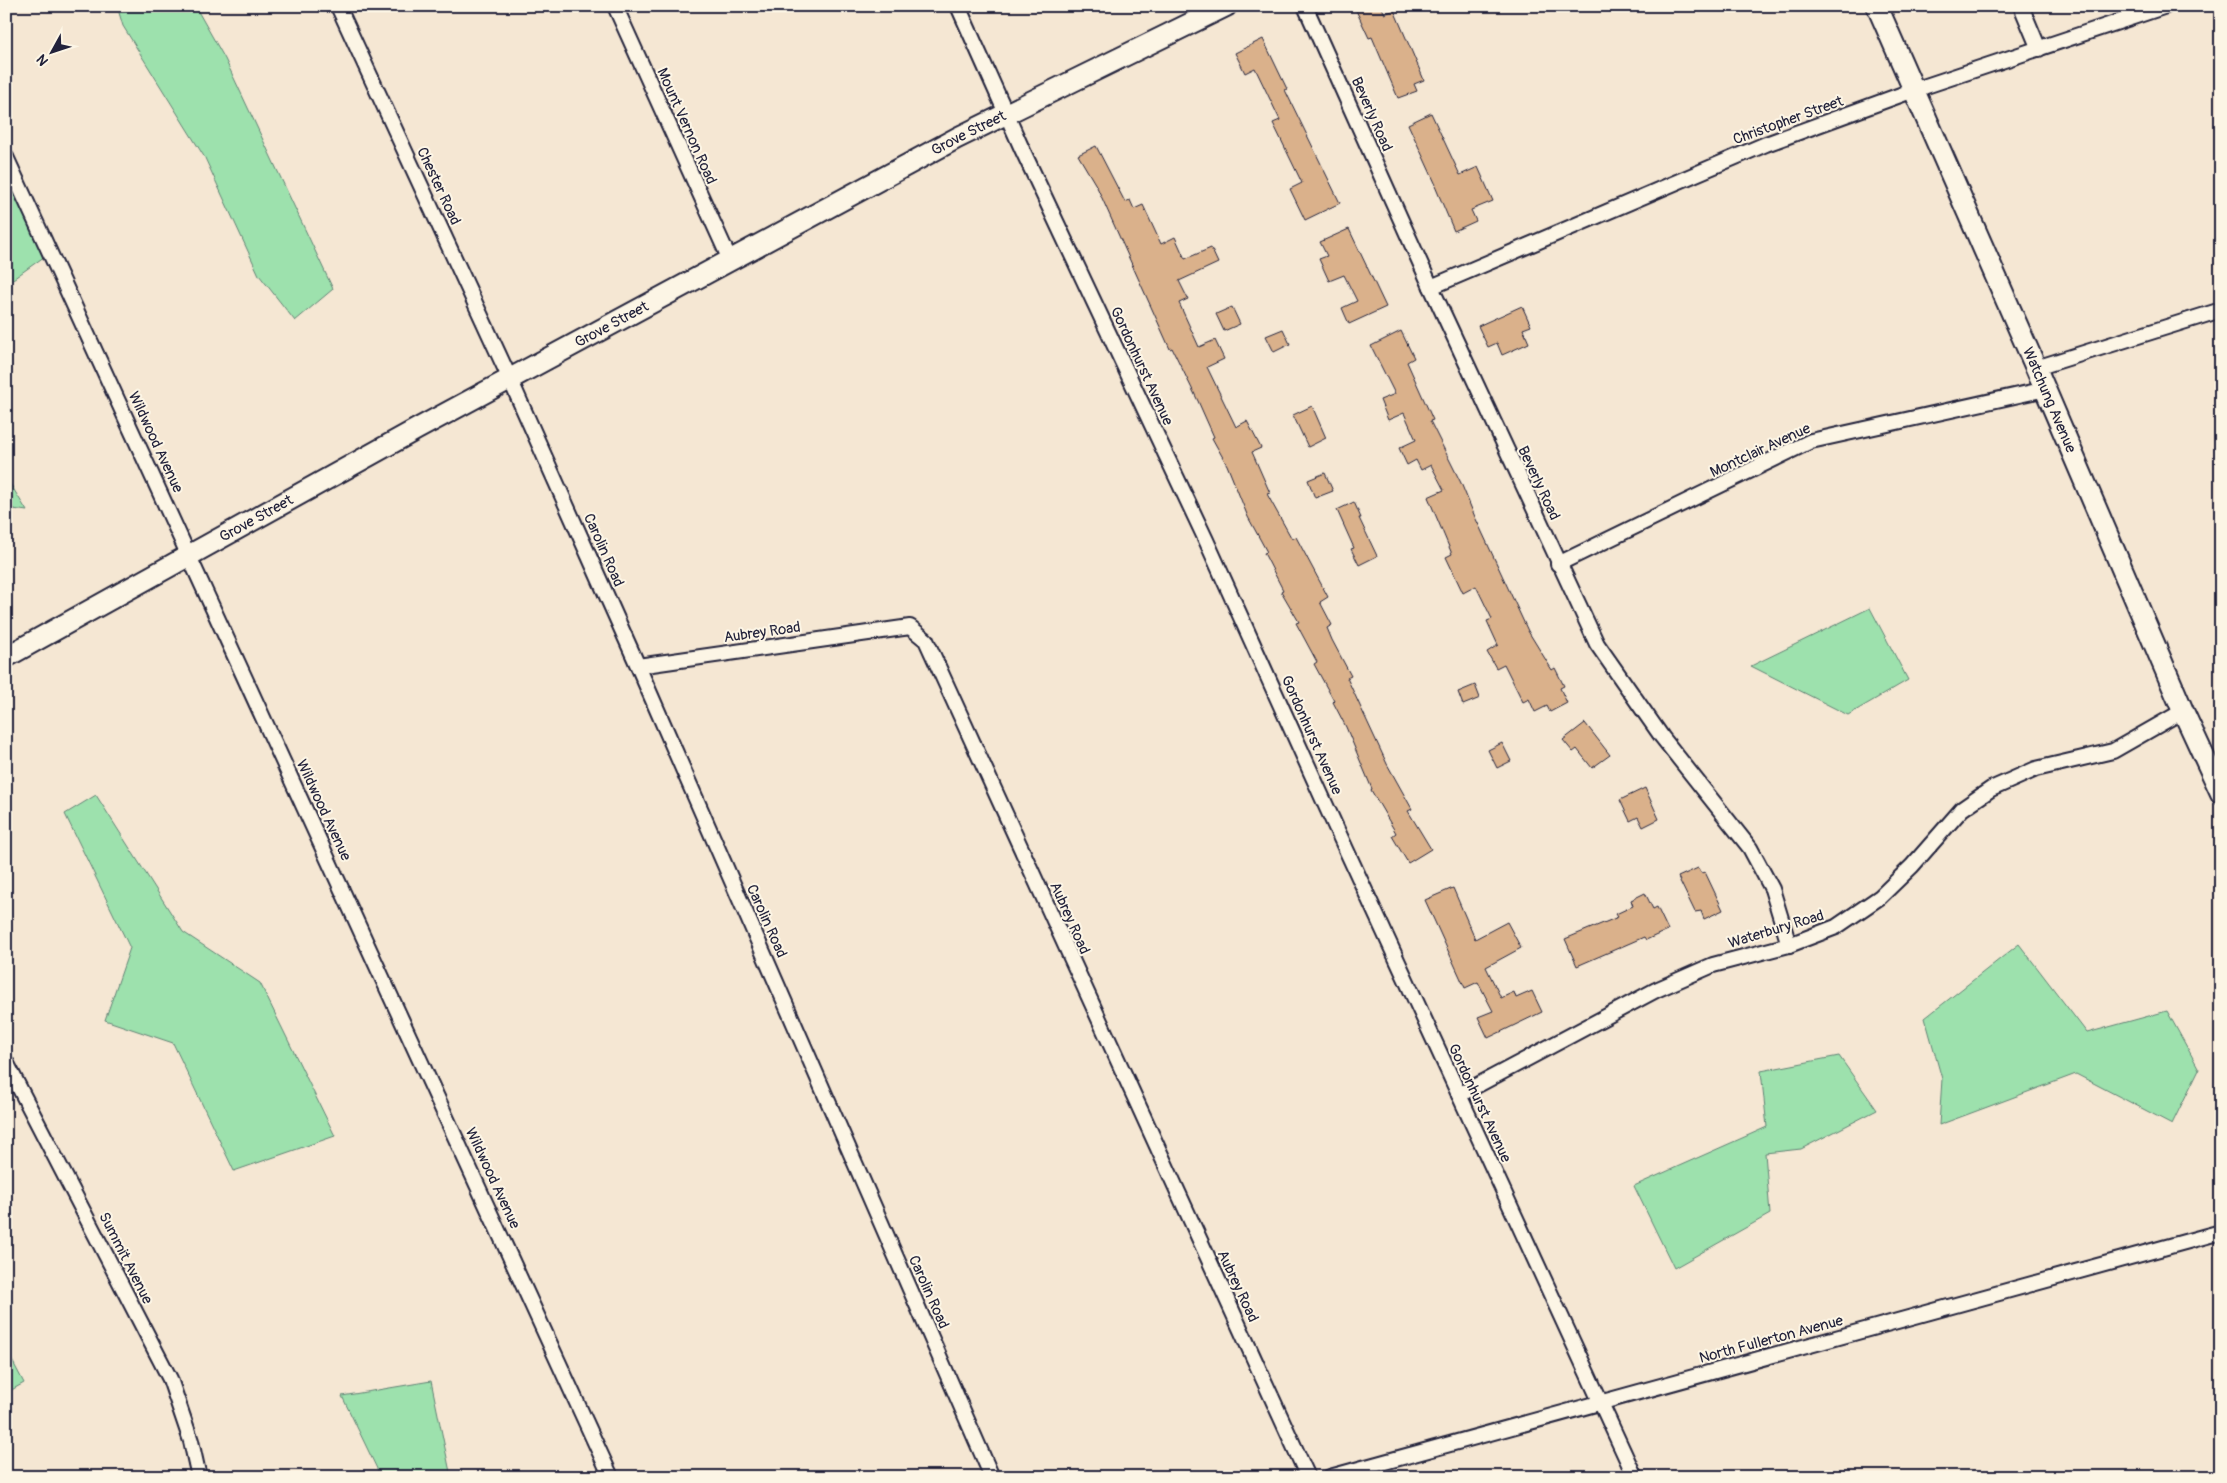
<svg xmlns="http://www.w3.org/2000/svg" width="2227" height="1483" font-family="Pangolin,sans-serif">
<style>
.green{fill:#9de1ad;stroke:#608274}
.building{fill:#dab18b;stroke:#22223b}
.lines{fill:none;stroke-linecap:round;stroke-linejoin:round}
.minor-casing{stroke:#22223b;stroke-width:18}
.secondary-casing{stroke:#22223b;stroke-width:24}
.minor{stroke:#fcf5e5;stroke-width:14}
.secondary{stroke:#fcf5e5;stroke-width:20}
.labels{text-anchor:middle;stroke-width:4;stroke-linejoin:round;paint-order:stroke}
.street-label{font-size:15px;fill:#22223b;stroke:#fcf5e5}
</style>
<rect width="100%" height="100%" fill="#f5e7d3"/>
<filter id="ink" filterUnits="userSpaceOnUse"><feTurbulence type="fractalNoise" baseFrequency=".02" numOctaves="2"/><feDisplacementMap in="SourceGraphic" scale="10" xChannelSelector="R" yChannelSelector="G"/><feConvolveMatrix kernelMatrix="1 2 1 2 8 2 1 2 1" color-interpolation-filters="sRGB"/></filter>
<g filter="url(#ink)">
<g class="green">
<polygon points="117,6 195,6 225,59 333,289 295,321 259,275 205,158 123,26"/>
<polygon points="6,153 48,254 6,284"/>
<polygon points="6,477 27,511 6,508"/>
<polygon points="1870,608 1908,680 1848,715 1751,666"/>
<polygon points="96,795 183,932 260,983 335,1136 234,1171 173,1043 105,1020 130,948 65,814"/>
<polygon points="2019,944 2087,1033 2167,1011 2199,1069 2172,1124 2076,1074 1939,1125 1942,1079 1925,1018"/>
<polygon points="1839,1056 1877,1110 1801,1149 1765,1153 1770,1214 1674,1268 1634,1186 1767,1127 1761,1071"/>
<polygon points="6,1349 24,1383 6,1393"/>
<polygon points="431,1381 451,1477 381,1477 342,1396"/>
</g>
<g class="building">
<polygon points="1354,6 1381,6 1385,14 1394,10 1424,80 1414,84 1417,91 1398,98 1372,37 1369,38"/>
<polygon points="1263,39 1287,89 1285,90 1340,203 1305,220 1290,189 1302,183 1273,123 1280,120 1255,68 1245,73 1235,53"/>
<polygon points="1431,113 1460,175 1478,167 1493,201 1471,210 1476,221 1454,231 1435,186 1436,185 1408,124"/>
<polygon points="1096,146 1125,202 1130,200 1134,209 1143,205 1161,244 1175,237 1185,259 1211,248 1218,263 1179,281 1188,299 1179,303 1199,347 1215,340 1224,359 1207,367 1236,427 1247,421 1261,448 1252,452 1270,493 1267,494 1292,539 1296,537 1328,597 1320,602 1332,625 1327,628 1332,640 1351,676 1347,678 1387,764 1412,809 1408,811 1431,849 1408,863 1392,836 1396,833 1371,790 1372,789 1346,727 1333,702 1334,701 1314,664 1317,662 1296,623 1299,622 1281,591 1283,590 1264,553 1267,552 1248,517 1227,465 1212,438 1214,437 1198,401 1172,348 1170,349 1097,187 1078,155"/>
<polygon points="1349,229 1386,307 1349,324 1342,308 1357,301 1344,275 1329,281 1319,259 1327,256 1320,242"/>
<polygon points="1522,306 1531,326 1523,329 1529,343 1502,355 1497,343 1488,347 1478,326"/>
<polygon points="1232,307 1240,324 1224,331 1216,314"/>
<polygon points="1283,329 1290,344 1274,352 1266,336"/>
<polygon points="1401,331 1414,358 1407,362 1433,420 1430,421 1461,483 1475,517 1528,631 1552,670 1555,668 1564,686 1560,688 1567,703 1550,712 1547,706 1535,712 1529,699 1523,702 1504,664 1496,668 1487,652 1498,645 1487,621 1492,619 1476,586 1463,593 1446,557 1452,554 1428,497 1444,490 1431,465 1421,470 1416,460 1407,465 1399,448 1416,440 1404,413 1388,420 1380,400 1395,394 1371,346"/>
<polygon points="1312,406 1326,438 1308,447 1293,415"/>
<polygon points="1325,473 1333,491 1315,498 1308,480"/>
<polygon points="1354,502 1361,518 1359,518 1377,556 1359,565 1351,549 1354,548 1337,510"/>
<polygon points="1475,685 1480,698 1463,705 1458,692"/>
<polygon points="1585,723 1610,755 1592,768 1577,749 1573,752 1563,740"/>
<polygon points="1502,743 1511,761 1497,768 1488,750"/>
<polygon points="1645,788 1659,819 1643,827 1638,817 1630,821 1620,800"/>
<polygon points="1698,868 1701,873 1705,872 1723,910 1704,919 1701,911 1695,912 1678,877"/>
<polygon points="1453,888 1475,939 1507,922 1521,948 1486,967 1501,998 1514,992 1516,998 1532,991 1542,1012 1488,1038 1478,1017 1493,1011 1478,982 1465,988 1425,900"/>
<polygon points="1645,893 1653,909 1657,907 1668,930 1646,940 1644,937 1577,966 1565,939 1618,917 1616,914 1633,906 1631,900"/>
</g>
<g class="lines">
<g class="minor-casing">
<g id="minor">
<polyline points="338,6 510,379 638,666 992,1477"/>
<polyline points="615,6 730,260"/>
<polyline points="958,6 1022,149 1206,540 1327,808 1635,1477"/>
<polyline points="1305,6 1431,287 1597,644 1662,737 1750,848 1772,889 1789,945"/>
<polyline points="2021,6 2039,49"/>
<polyline points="6,157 611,1477"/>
<polyline points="1431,287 1766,144 1914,90 2166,6"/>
<polyline points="2036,368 2221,310"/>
<polyline points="1558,564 1811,441 2046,389"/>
<polyline points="638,666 910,627 926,640 1308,1477"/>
<polyline points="6,1062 170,1379 191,1441 199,1477"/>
<polyline points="1459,1095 1656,990 1713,965 1789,945 1836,927 1880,897 1912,866 1962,809 1991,789 2036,769 2113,751 2183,711"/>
<polyline points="1330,1477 2221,1232"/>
</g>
</g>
<g class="secondary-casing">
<g id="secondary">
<path id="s1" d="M1877,6L2036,368L2183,711L2221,793"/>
<path id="s2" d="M6,657L417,429L957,138L1226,6"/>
</g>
</g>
<use href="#minor" class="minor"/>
<use href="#secondary" class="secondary"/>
</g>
</g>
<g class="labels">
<g class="street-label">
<text transform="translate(1372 114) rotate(66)" y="5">Beverly Road</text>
<text transform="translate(1788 120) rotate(-20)" y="5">Christopher Street</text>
<text transform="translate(687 126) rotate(66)" y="5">Mount Vernon Road</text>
<text dy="5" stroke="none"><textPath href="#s2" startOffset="1096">Grove Street</textPath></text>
<text transform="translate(439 186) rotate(65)" y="5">Chester Road</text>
<text dy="5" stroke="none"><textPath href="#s2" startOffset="691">Grove Street</textPath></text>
<text transform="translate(1142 366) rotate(65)" y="5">Gordonhurst Avenue</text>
<text dy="5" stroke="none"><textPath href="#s1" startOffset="430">Watchung Avenue</textPath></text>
<text transform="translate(156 442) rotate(65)" y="5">Wildwood Avenue</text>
<text transform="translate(1760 450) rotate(-25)" y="5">Montclair Avenue</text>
<text transform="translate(1539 483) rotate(65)" y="5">Beverly Road</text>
<text dy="5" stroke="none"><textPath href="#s2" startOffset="286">Grove Street</textPath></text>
<text transform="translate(604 550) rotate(66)" y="5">Carolin Road</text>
<text transform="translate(762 632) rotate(-8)" y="5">Aubrey Road</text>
<text transform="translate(1312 735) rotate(66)" y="5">Gordonhurst Avenue</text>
<text transform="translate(324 810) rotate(65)" y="5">Wildwood Avenue</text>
<text transform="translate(1070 918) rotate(66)" y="5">Aubrey Road</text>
<text transform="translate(767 921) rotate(66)" y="5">Carolin Road</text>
<text transform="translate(1776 929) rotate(-17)" y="5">Waterbury Road</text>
<text transform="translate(1480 1103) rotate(65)" y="5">Gordonhurst Avenue</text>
<text transform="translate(493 1178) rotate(65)" y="5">Wildwood Avenue</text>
<text transform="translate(126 1258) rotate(63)" y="5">Summit Avenue</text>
<text transform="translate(1238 1286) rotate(65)" y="5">Aubrey Road</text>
<text transform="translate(929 1292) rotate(66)" y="5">Carolin Road</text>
<text transform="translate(1771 1339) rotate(-15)" y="5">North Fullerton Avenue</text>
</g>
</g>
<rect width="2227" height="1483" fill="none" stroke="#fcf5e5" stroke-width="25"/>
<rect x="12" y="12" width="2202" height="1458" fill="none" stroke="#22223b" stroke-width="2" filter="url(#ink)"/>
<g transform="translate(52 52) rotate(230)" stroke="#fcf5e5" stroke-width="4" paint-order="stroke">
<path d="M0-4L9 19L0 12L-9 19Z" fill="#22223b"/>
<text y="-8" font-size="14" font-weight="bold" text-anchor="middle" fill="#22223b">N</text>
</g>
</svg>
